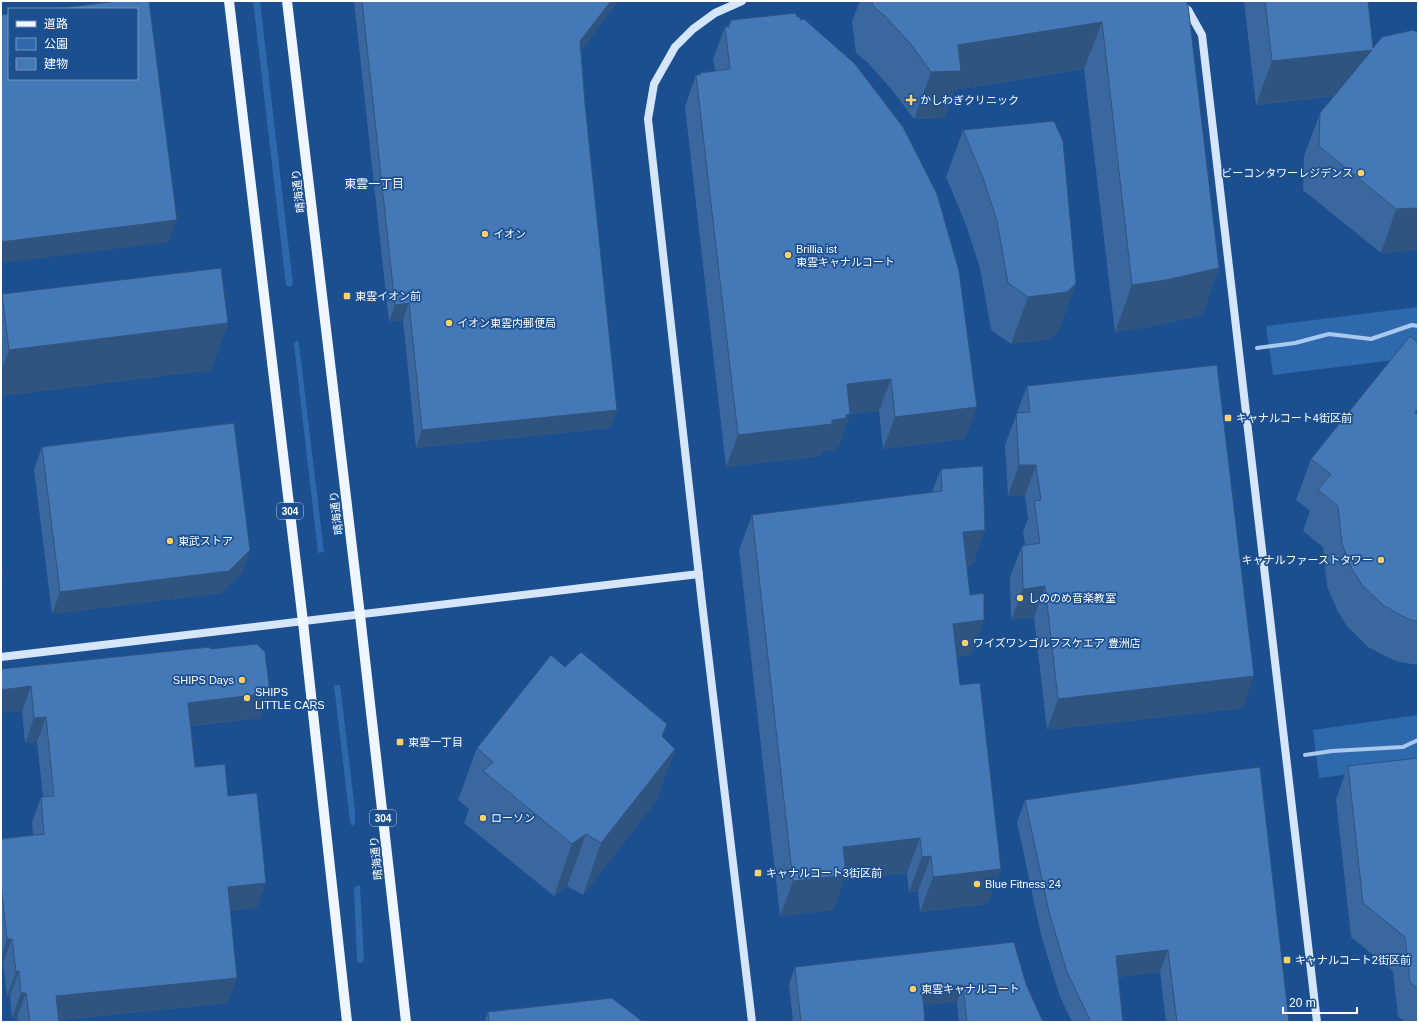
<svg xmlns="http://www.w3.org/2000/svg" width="1419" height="1023" font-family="Arial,'Noto Sans JP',sans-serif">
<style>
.green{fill:#2e69ad}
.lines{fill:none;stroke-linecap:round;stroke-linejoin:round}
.street{stroke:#a9c9ee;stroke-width:4}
.secondary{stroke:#d6e6fa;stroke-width:8}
.primary{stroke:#f0f6ff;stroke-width:10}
.wall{fill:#3a679d}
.shaded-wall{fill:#305480}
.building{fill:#4478b7;stroke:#305480}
.poi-dot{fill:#ffd166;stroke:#1b4f8f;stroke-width:1.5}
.labels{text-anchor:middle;stroke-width:3.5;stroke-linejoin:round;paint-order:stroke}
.shield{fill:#1b4f8f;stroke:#bbcadd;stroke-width:1}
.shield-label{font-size:10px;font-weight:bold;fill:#fff}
.poi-label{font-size:11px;fill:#fff;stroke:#1b4f8f;text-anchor:start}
.street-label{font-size:11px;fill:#fff;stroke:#1b4f8f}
.neighbourhood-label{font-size:12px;fill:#fff;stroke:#1b4f8f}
</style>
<rect width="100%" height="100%" fill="#1b4f8f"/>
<g class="green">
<polygon points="253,1 260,1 293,285 289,287 286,285"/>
<polygon points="1418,307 1418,357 1273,375 1266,326"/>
<polygon points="296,341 298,341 299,344 324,552 318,553 294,344"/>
<polygon points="334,685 340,685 355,810 355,823 353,826 351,825 350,822"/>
<polygon points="1418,715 1418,766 1319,778 1313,730"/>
<polygon points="358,885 360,886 364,960 361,963 358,962 357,961 354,888"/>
</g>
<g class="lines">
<g class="street">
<polyline points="1257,348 1295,343 1329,334 1371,339 1412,325 1418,326"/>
<polyline points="1305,755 1332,751 1403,747 1418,740"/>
</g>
<g class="secondary">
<polyline points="742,1 715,13 693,29 675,47 654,84 648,119 702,603 752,1022"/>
<polyline points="1177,1 1188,10 1202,35 1317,1022"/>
<polyline points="1,657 699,574"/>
</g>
<g class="primary">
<polyline points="229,1 303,622 347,1022"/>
<polyline points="287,1 360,615 406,1022"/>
</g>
</g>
<g class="wall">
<polygon points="354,1 618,1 581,50 610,428 416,448 403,320 389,322"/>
<polygon points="860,1 1186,1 1219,268 1202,315 1149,327 1115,332 1084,69 954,90 944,118 914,119 892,90 868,63 856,53 852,21"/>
<polygon points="1244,1 1368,1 1373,48 1418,33 1418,250 1381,253 1303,190 1304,156 1320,113 1334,96 1256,105"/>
<polygon points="797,17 800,20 965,439 883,449 879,411 850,414 839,446 837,446 835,450 822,451 821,456 726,467 685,107 696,75 699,75 700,73 715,71 713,59 725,27 727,27 731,20"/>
<polygon points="963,130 1076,283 1059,330 1050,339 1011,344 991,330 980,268 966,225 946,177"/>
<polygon points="2,294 228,323 211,370 1,396 1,297"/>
<polygon points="1418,343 1418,665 1399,662 1387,657 1368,647 1347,626 1337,610 1327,586 1323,547 1303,531 1310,511 1296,500 1311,459"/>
<polygon points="1027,386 1243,708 1047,730 1034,617 1011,620 1010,577 1022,546 1025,545 1023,532 1028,519 1025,496 1008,496 1005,445"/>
<polygon points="42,447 250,550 242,573 221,593 52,614 34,469"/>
<polygon points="941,469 985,530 972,565 967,566 972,655 956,657 960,685 1001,869 988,904 920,912 918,891 909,892 907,873 844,880 833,910 780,916 739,550 752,515 932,492"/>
<polygon points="210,649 261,718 191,726 195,767 228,796 257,908 230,910 228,1003 59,1020 59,1022 18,1022 17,1018 12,1018 10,996 7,996 3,963 1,964 1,839 33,835 32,822 41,797 43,797 37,742 25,743 22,711 1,669"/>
<polygon points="565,667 667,724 662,737 675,749 656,801 583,895 567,886 554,896 464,823 469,809 458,800 477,748"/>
<polygon points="1418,758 1418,1022 1405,1022 1398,1016 1393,971 1351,937 1336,799 1348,766"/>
<polygon points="1025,800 1289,1022 1166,1022 1160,972 1118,977 1123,1022 1072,1022 1059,994 1041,935 1017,822"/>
<polygon points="795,967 1026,984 1043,1022 959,1022 957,1002 924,1005 925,1022 793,1022 789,984"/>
<polygon points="488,1012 643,1022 484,1022"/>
</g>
<g class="shaded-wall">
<polygon points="611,1 618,1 574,59 580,41"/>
<polygon points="1102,22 1084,69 954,90 944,118 914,119 931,72 958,45"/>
<polygon points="1372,50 1356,93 1256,105 1272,61"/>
<polygon points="1418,208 1418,250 1381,253 1396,209"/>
<polygon points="177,220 169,242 1,263 1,242"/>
<polygon points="1219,268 1202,315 1149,327 1115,332 1132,285"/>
<polygon points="1076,283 1059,330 1050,339 1011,344 1028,297"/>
<polygon points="409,303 403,320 389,322 395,305"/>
<polygon points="228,323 211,370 1,396 1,371 9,350"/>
<polygon points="891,379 879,411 835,415 847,384"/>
<polygon points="977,407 965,439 883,449 895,417"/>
<polygon points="1418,408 1418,431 1415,413"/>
<polygon points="617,410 610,428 416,448 422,430"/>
<polygon points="850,414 839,446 837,446 835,450 822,451 821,456 726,467 738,435 832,420 846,415"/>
<polygon points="1019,465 1036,465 1025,496 1008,496"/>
<polygon points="985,530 972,565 950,567 963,532"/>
<polygon points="250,550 242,573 221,593 52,614 60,592"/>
<polygon points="1045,586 1034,617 1011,620 1023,589"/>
<polygon points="984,620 972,655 940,658 953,624"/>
<polygon points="1254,676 1243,708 1047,730 1058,699"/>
<polygon points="31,686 22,711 1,713 1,690"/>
<polygon points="270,693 261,718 179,727 188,703"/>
<polygon points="46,717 37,742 25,743 34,718"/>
<polygon points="675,749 656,801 583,895 601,843"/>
<polygon points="586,834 567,886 554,896 572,844"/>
<polygon points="920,838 907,873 844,880 833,910 780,916 793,881 843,847"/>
<polygon points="931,856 918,891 909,892 922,857"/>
<polygon points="1001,869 988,904 920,912 933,877"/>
<polygon points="266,883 257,908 219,911 228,887"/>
<polygon points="7,939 12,939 3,963 1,964 1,956"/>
<polygon points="1168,950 1160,972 1107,978 1116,956"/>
<polygon points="19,971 10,996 7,996 16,972"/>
<polygon points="237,978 228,1003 47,1021 56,996"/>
<polygon points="963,985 957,1002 916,1006 922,989"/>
<polygon points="21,993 26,993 17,1018 12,1018"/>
</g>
<g class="building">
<polygon points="118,1 149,1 177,220 1,242 1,15 9,14 9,79 137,79 137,9 53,9"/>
<polygon points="362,1 611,1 580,41 585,104 617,410 422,430 409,303 395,305"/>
<polygon points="872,1 1186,1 1188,5 1219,268 1166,280 1132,285 1102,22 958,45 961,71 931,72 910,43 885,16 873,6"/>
<polygon points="1265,1 1368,1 1373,48 1382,37 1413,30 1418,33 1418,208 1396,209 1319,146 1320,113 1372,50 1272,61"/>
<polygon points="796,13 797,17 800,17 800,20 804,19 855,64 903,127 937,194 959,271 977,407 895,417 891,379 847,384 850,414 846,415 847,418 832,420 832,424 738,435 696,75 700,75 700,73 730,69 725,27 729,27 729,24 731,23 731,20"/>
<polygon points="1054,121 1063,141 1076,283 1067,292 1028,297 1008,283 997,221 983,178 963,130"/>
<polygon points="221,268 228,323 9,350 2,294"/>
<polygon points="1410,336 1418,343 1418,408 1415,413 1418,415 1418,621 1414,621 1402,616 1383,605 1362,585 1352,569 1342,544 1338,506 1318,490 1331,474 1311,459"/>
<polygon points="1217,365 1254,676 1058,699 1045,586 1023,589 1022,546 1040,543 1034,501 1041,500 1036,465 1019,465 1016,413 1030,412 1027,386"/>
<polygon points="234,423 250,550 229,571 60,592 42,447"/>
<polygon points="983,466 985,530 963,532 970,595 984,593 984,620 953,624 960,685 980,683 1001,869 933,877 931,856 922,857 920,838 843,847 846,875 793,881 752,515 942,491 941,469"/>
<polygon points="1,564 3,577 1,577"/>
<polygon points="257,644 265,652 270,693 188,703 195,767 225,764 228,796 257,793 266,883 228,887 237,978 56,996 59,1022 30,1022 26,993 21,993 19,971 16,972 12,939 7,939 1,886 1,839 44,834 41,797 54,796 46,717 34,718 31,686 1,690 1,669 210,647 210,649"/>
<polygon points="581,652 667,724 662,736 675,749 601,843 586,834 572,844 483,771 493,762 477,748 551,655 565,667"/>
<polygon points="1418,758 1418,989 1410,982 1405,937 1363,903 1348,766"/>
<polygon points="1260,767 1289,1022 1177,1022 1168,950 1116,956 1123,1022 1091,1022 1067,972 1049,912 1025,800 1195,775"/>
<polygon points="1014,942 1026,984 1043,1022 967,1022 963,985 922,989 925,1022 801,1022 795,967"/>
<polygon points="612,998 643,1022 489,1022 488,1012"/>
</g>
<g class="poi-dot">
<path d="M909 94h4v4h4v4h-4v4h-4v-4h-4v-4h4z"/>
<circle cx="1361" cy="173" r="4"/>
<circle cx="485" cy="234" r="4"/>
<circle cx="788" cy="255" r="4"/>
<rect x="343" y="292" width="8" height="8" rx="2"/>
<circle cx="449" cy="323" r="4"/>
<rect x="1224" y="414" width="8" height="8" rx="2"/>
<circle cx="170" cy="541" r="4"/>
<circle cx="1381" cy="560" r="4"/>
<circle cx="1020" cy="598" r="4"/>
<circle cx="965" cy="643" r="4"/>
<circle cx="242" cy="680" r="4"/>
<circle cx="247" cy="698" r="4"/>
<rect x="396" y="738" width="8" height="8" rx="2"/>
<circle cx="483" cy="818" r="4"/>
<rect x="754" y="869" width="8" height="8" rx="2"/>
<circle cx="977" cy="884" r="4"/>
<rect x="1283" y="956" width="8" height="8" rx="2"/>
<circle cx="913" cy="989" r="4"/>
</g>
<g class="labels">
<g class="shield">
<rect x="277" y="503" width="26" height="16" rx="3"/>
<rect x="370" y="810" width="26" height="16" rx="3"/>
</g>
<g class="shield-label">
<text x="290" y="515">304</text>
<text x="383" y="822">304</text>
</g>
<g class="poi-label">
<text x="920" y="104">かしわぎクリニック</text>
<text x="1353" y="177" text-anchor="end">ビーコンタワーレジデンス</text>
<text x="493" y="238">イオン</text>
<text x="796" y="253">Brillia ist<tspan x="796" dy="13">東雲キャナルコート</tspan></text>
<text x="355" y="300">東雲イオン前</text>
<text x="457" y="327">イオン東雲内郵便局</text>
<text x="1236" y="422">キャナルコート4街区前</text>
<text x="178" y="545">東武ストア</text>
<text x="1373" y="564" text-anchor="end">キャナルファーストタワー</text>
<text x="1028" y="602">しののめ音楽教室</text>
<text x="973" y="647">ワイズワンゴルフスケエア 豊洲店</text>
<text x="234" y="684" text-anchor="end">SHIPS Days</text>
<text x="255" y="696">SHIPS<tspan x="255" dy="13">LITTLE CARS</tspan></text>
<text x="408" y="746">東雲一丁目</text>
<text x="491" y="822">ローソン</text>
<text x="766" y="877">キャナルコート3街区前</text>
<text x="985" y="888">Blue Fitness 24</text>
<text x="1295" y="964">キャナルコート2街区前</text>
<text x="921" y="993">東雲キャナルコート</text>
</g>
<g class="street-label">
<text transform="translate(298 191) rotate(-97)" y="4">晴海通り</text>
<text transform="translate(336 513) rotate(-97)" y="4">晴海通り</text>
<text transform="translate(376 858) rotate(-96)" y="4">晴海通り</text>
</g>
<g class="neighbourhood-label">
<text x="374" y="188">東雲一丁目</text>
</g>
</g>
<rect width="1419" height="1023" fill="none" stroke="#ffffff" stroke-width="4"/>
<rect x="8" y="8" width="130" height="72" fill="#1b4f8f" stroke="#7695bc"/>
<rect x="16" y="21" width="20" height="6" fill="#f0f6ff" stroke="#7695bc"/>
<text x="44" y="28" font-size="12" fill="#ffffff">道路</text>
<rect x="16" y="38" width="20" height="12" fill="#2e69ad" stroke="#7695bc"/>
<text x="44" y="48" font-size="12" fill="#ffffff">公園</text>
<rect x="16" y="58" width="20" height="12" fill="#4478b7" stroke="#7695bc"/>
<text x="44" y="68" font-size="12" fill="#ffffff">建物</text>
<path d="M1283 1007v6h74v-6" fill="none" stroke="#ffffff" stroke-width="2"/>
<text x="1289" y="1007" font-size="12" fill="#ffffff" stroke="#1b4f8f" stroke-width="3" paint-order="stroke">20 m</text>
</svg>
